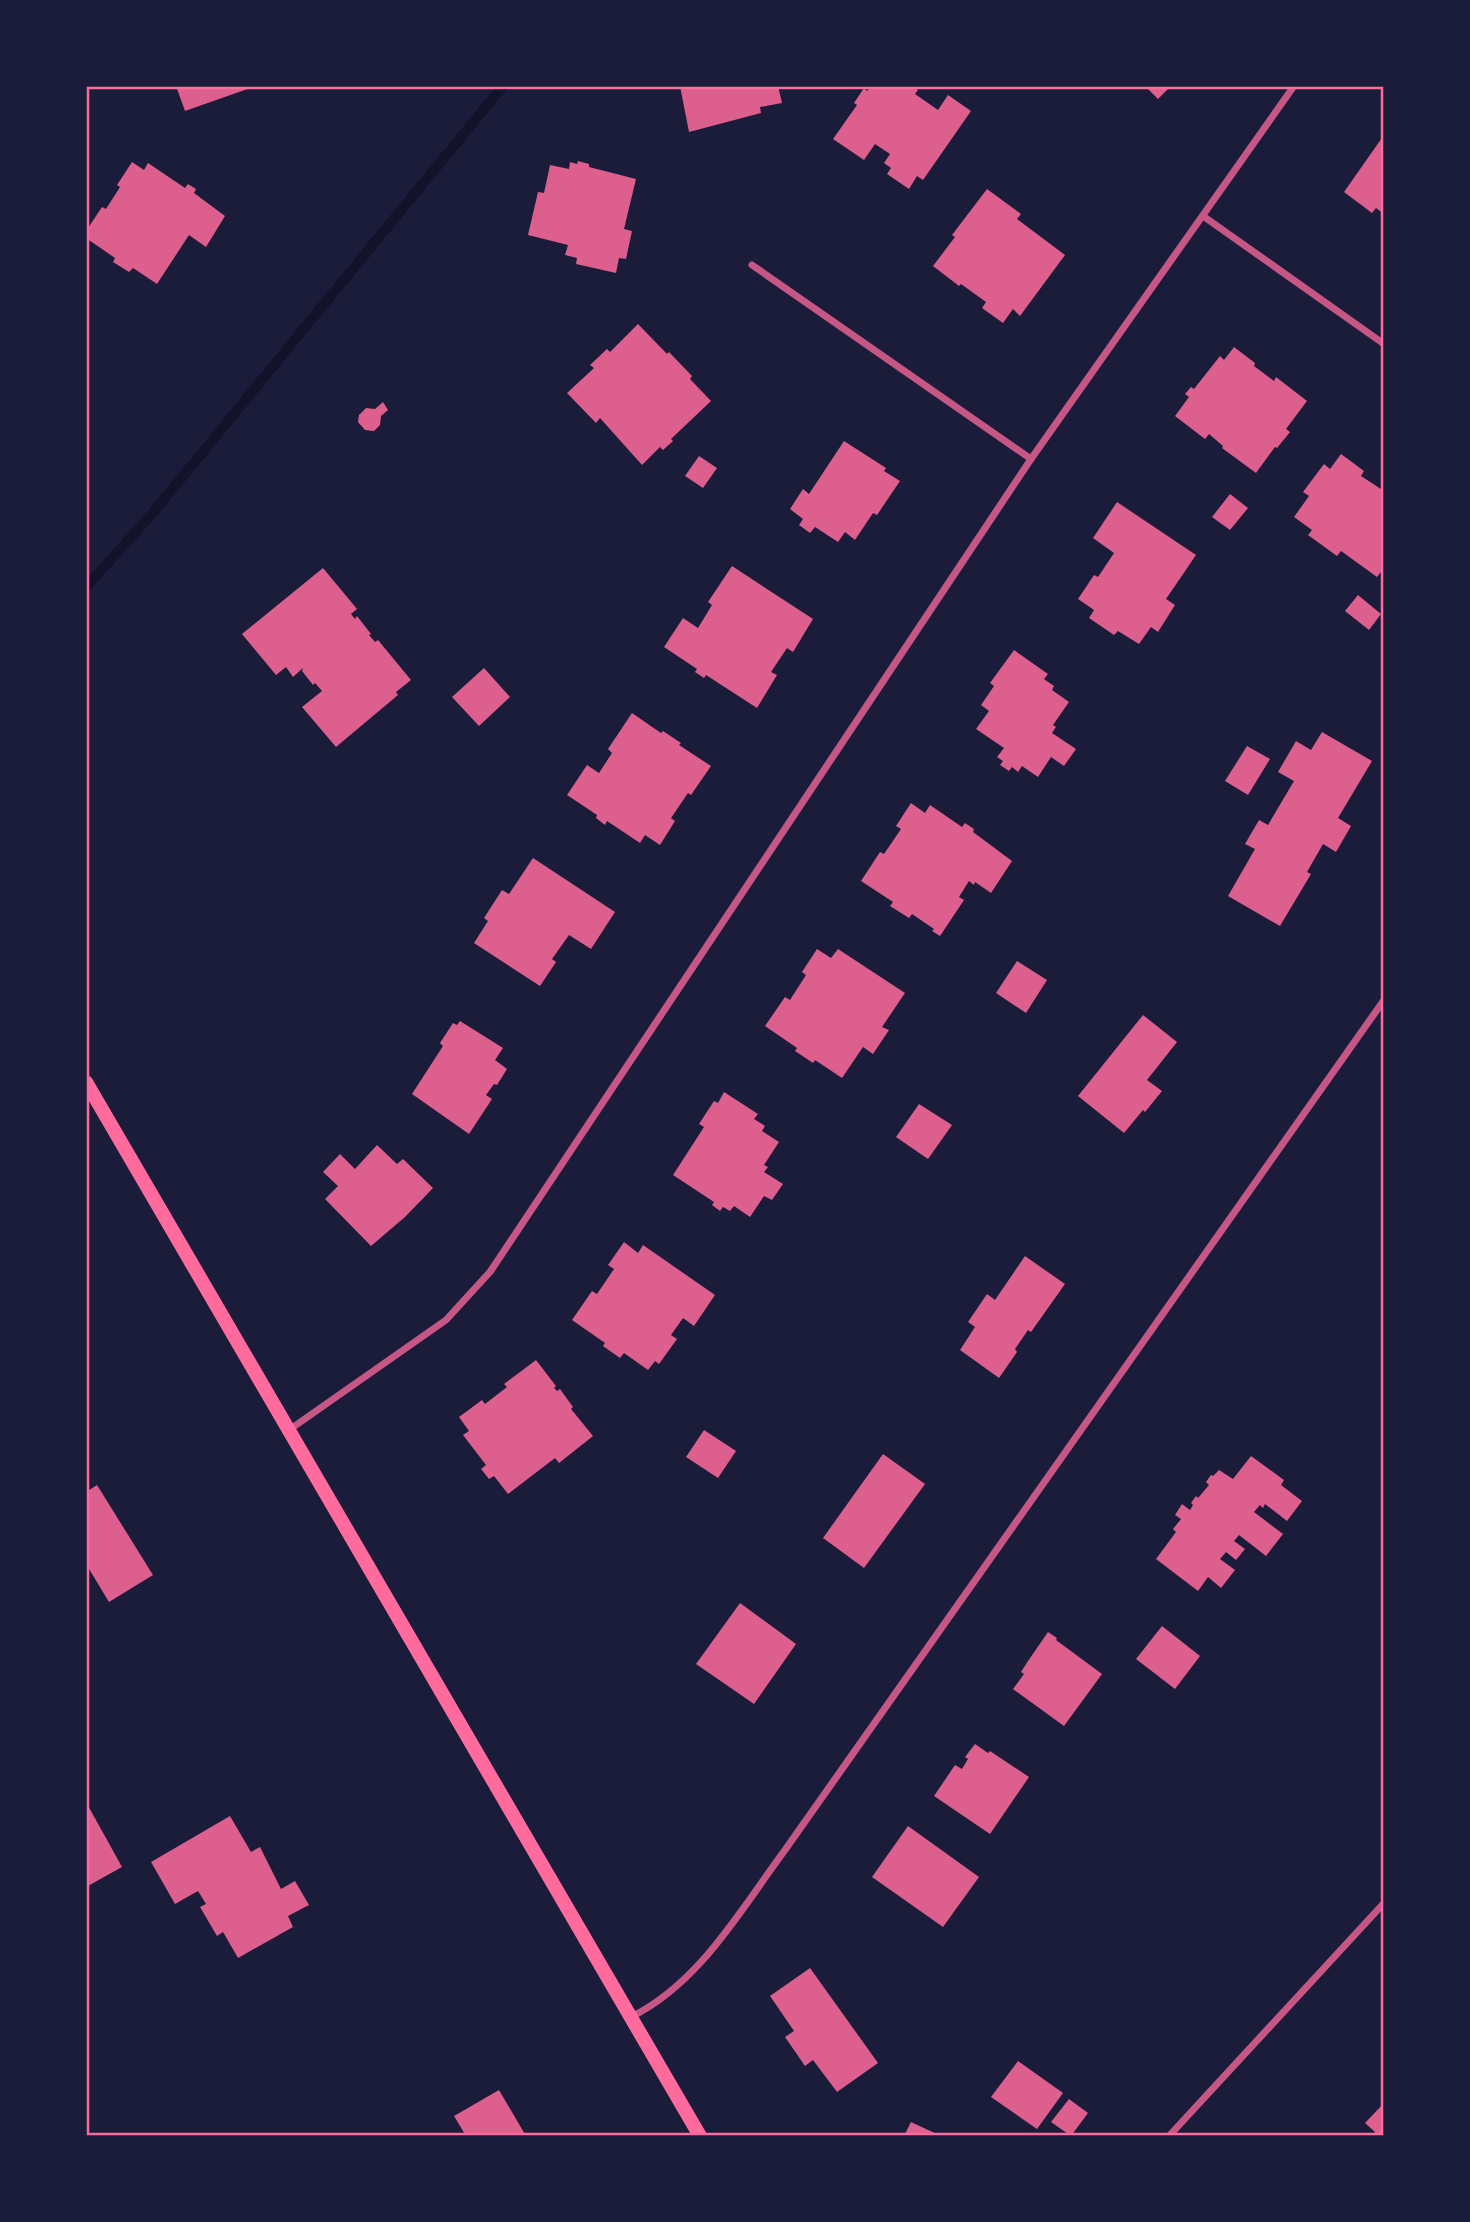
<svg xmlns="http://www.w3.org/2000/svg" width="1470" height="2222" font-family="'Sofia Sans Condensed',sans-serif">
<style>
.lines{fill:none;stroke-linecap:round;stroke-linejoin:round}
.stream{stroke:#12122b;stroke-width:10}
.building{fill:#dd5f8e}
.minor{stroke:#c65784;stroke-width:7}
.secondary{stroke:#ff6b9d;stroke-width:14}
.neatline{fill:none;stroke:#ff6b9d;stroke-width:2.5}
</style>
<rect width="100%" height="100%" fill="#1b1b3a"/>
<g class="lines">
<polyline class="stream" points="86,587 151,515 503,86"/>
</g>
<g class="building">
<polygon points="176,86 256,86 185,111"/>
<polygon points="680,86 778,86 782,103 760,107 761,113 689,132"/>
<polygon points="871,86 911,86 918,90 915,94 938,110 948,95 971,111 923,180 917,176 909,189 887,174 891,168 884,163 890,154 875,144 864,160 833,139 857,105 854,103 864,88 867,91"/>
<polygon points="1145,86 1171,86 1158,99"/>
<polygon points="1384,135 1384,214 1376,208 1372,213 1344,192"/>
<polygon points="578,161 589,164 589,167 636,179 624,229 632,231 626,259 619,258 616,273 576,264 577,258 565,255 568,245 528,235 538,192 544,193 550,165 569,169 570,162 577,164"/>
<polygon points="132,162 144,170 148,163 185,188 188,184 196,189 194,193 225,216 206,247 189,235 157,284 133,268 129,272 113,262 115,258 86,238 86,231 102,207 106,209 120,187 117,185"/>
<polygon points="987,189 1021,214 1017,219 1065,255 1020,316 1013,309 1003,323 982,308 986,302 961,284 959,286 933,266 955,237 952,235"/>
<polygon points="638,324 667,354 669,352 692,376 690,379 711,401 671,439 673,441 663,450 660,447 642,465 600,418 596,423 567,393 594,368 590,365 607,349 610,352"/>
<polygon points="1234,347 1255,363 1254,366 1274,381 1276,377 1307,401 1286,429 1290,432 1277,448 1275,447 1256,473 1222,448 1223,446 1209,434 1205,439 1175,416 1189,397 1185,394 1191,387 1194,389 1220,356 1224,360"/>
<polygon points="383,402 388,410 381,416 380,425 374,431 365,430 358,422 359,415 366,408 375,409"/>
<polygon points="844,441 886,468 884,471 900,481 877,515 873,513 855,540 845,532 838,542 815,527 810,533 799,525 803,519 790,509 803,489 809,494"/>
<polygon points="1341,454 1364,471 1361,476 1384,491 1384,568 1377,577 1341,551 1337,556 1308,535 1312,530 1294,517 1309,496 1303,492 1324,464 1330,469"/>
<polygon points="699,456 717,468 703,488 685,476"/>
<polygon points="1230,494 1248,508 1230,530 1212,517"/>
<polygon points="1117,502 1196,555 1166,599 1175,605 1158,632 1151,627 1139,644 1118,631 1114,635 1089,618 1094,610 1078,599 1094,575 1098,577 1114,553 1093,538"/>
<polygon points="732,566 813,619 793,652 787,648 771,672 777,675 757,708 706,675 704,678 695,672 697,669 664,647 683,618 698,628 712,605 708,602"/>
<polygon points="323,568 357,609 351,614 355,619 357,616 371,634 369,635 375,642 378,640 411,680 396,692 398,695 336,747 302,707 322,691 315,683 313,685 302,671 303,668 293,677 286,667 276,675 242,634"/>
<polygon points="1358,595 1381,614 1369,630 1345,611"/>
<polygon points="1014,650 1048,674 1044,679 1054,686 1052,690 1069,702 1053,725 1056,727 1052,733 1076,749 1064,766 1051,757 1038,777 1022,766 1018,772 1012,767 1009,771 1000,765 1003,761 997,757 1004,748 976,729 989,711 981,705 994,686 990,683"/>
<polygon points="484,668 510,697 479,726 452,697"/>
<polygon points="632,713 661,733 663,731 681,743 679,745 711,766 691,795 688,793 671,818 675,821 660,845 645,835 640,843 607,821 605,825 596,818 597,815 567,795 587,765 599,773 612,753 608,749"/>
<polygon points="1322,732 1372,761 1338,818 1351,826 1336,852 1323,844 1307,872 1311,874 1280,926 1228,896 1255,849 1245,844 1259,820 1268,825 1294,781 1278,772 1296,741 1311,750"/>
<polygon points="1247,746 1270,759 1248,795 1225,781"/>
<polygon points="911,803 925,813 930,805 962,827 965,823 974,829 973,832 1012,861 991,893 975,882 974,885 969,881 959,897 964,900 940,936 932,931 934,929 912,914 909,918 890,906 893,902 861,881 880,852 884,854 901,829 896,826"/>
<polygon points="533,858 615,912 591,949 569,935 552,959 556,962 540,986 474,943 488,921 484,918 502,890 509,894"/>
<polygon points="817,949 831,958 838,949 905,993 882,1027 889,1030 873,1054 863,1047 842,1078 815,1060 813,1063 795,1051 797,1048 765,1026 785,997 790,1000 806,975 802,972"/>
<polygon points="1017,961 1047,980 1026,1013 996,993"/>
<polygon points="1143,1015 1177,1042 1147,1080 1162,1091 1145,1112 1143,1110 1124,1133 1078,1096"/>
<polygon points="460,1021 503,1048 495,1060 507,1069 497,1085 494,1084 486,1095 492,1099 469,1134 412,1094 443,1046 440,1043 453,1023 457,1025"/>
<polygon points="724,1092 758,1114 754,1119 765,1126 762,1131 779,1142 764,1165 768,1167 764,1172 783,1184 772,1200 764,1196 750,1217 734,1206 730,1211 723,1207 720,1211 712,1205 714,1202 673,1175 704,1127 699,1124 714,1101 718,1103"/>
<polygon points="919,1104 952,1125 928,1159 896,1137"/>
<polygon points="377,1145 397,1164 403,1159 433,1188 405,1217 371,1246 325,1199 338,1186 323,1172 340,1154 355,1169"/>
<polygon points="624,1242 638,1253 643,1245 715,1295 694,1326 683,1318 671,1335 677,1339 659,1364 655,1361 648,1370 624,1353 620,1358 603,1346 605,1343 572,1320 592,1291 597,1294 614,1269 608,1265"/>
<polygon points="1025,1256 1065,1284 1031,1332 1028,1330 1015,1349 1017,1352 999,1378 960,1350 975,1327 968,1322 987,1294 995,1300"/>
<polygon points="536,1360 556,1386 554,1388 557,1391 560,1389 573,1407 571,1409 593,1436 559,1463 555,1458 508,1494 494,1476 489,1479 481,1469 486,1465 463,1435 469,1431 459,1417 482,1400 485,1404 507,1387 504,1384"/>
<polygon points="704,1430 736,1451 718,1478 686,1457"/>
<polygon points="883,1454 925,1484 864,1568 823,1538"/>
<polygon points="1251,1456 1284,1480 1281,1485 1302,1501 1287,1521 1265,1504 1263,1508 1260,1505 1254,1512 1283,1534 1266,1556 1239,1535 1234,1541 1245,1549 1236,1560 1226,1552 1220,1559 1235,1570 1221,1588 1208,1577 1198,1591 1156,1559 1176,1532 1173,1529 1181,1519 1175,1515 1182,1504 1190,1510 1193,1505 1191,1503 1196,1496 1198,1498 1209,1485 1206,1482 1211,1475 1213,1476 1219,1470 1233,1479"/>
<polygon points="97,1485 153,1575 109,1602 86,1564 86,1492"/>
<polygon points="740,1603 796,1644 754,1704 696,1664"/>
<polygon points="1162,1626 1200,1656 1175,1689 1136,1659"/>
<polygon points="1048,1632 1057,1638 1056,1640 1102,1674 1064,1726 1013,1689 1024,1674 1021,1672 1028,1661"/>
<polygon points="975,1744 988,1753 990,1751 1029,1777 990,1834 934,1796 955,1765 962,1769 968,1759 965,1757"/>
<polygon points="86,1802 122,1867 86,1887"/>
<polygon points="230,1816 251,1852 260,1847 281,1889 295,1881 309,1905 288,1916 293,1927 238,1958 223,1932 217,1936 200,1907 206,1904 198,1891 175,1904 151,1862"/>
<polygon points="908,1826 979,1877 943,1927 872,1877"/>
<polygon points="810,1968 878,2063 837,2092 813,2060 805,2066 785,2037 794,2031 770,1996"/>
<polygon points="1018,2061 1063,2093 1037,2129 991,2097"/>
<polygon points="499,2090 526,2136 466,2136 454,2116"/>
<polygon points="1069,2099 1088,2113 1071,2136 1051,2122"/>
<polygon points="1384,2103 1384,2136 1371,2136 1375,2132 1365,2123"/>
<polygon points="911,2122 941,2136 904,2136"/>
</g>
<g class="lines">
<g class="minor">
<polyline points="1203,216 1384,344"/>
<polyline points="752,265 1031,459"/>
<polyline points="289,1430 446,1320 490,1272 1031,459 1294,86"/>
<path d="M631,2017C700,1983 741,1909 785,1850L1384,1000"/>
<polyline points="1169,2136 1384,1903"/>
</g>
<polyline class="secondary" points="86,1082 700,2136"/>
</g>
<rect width="1470" height="2222" fill="none" stroke="#1b1b3a" stroke-width="175"/>
<rect x="88" y="88" width="1294" height="2046" class="neatline"/>
</svg>
